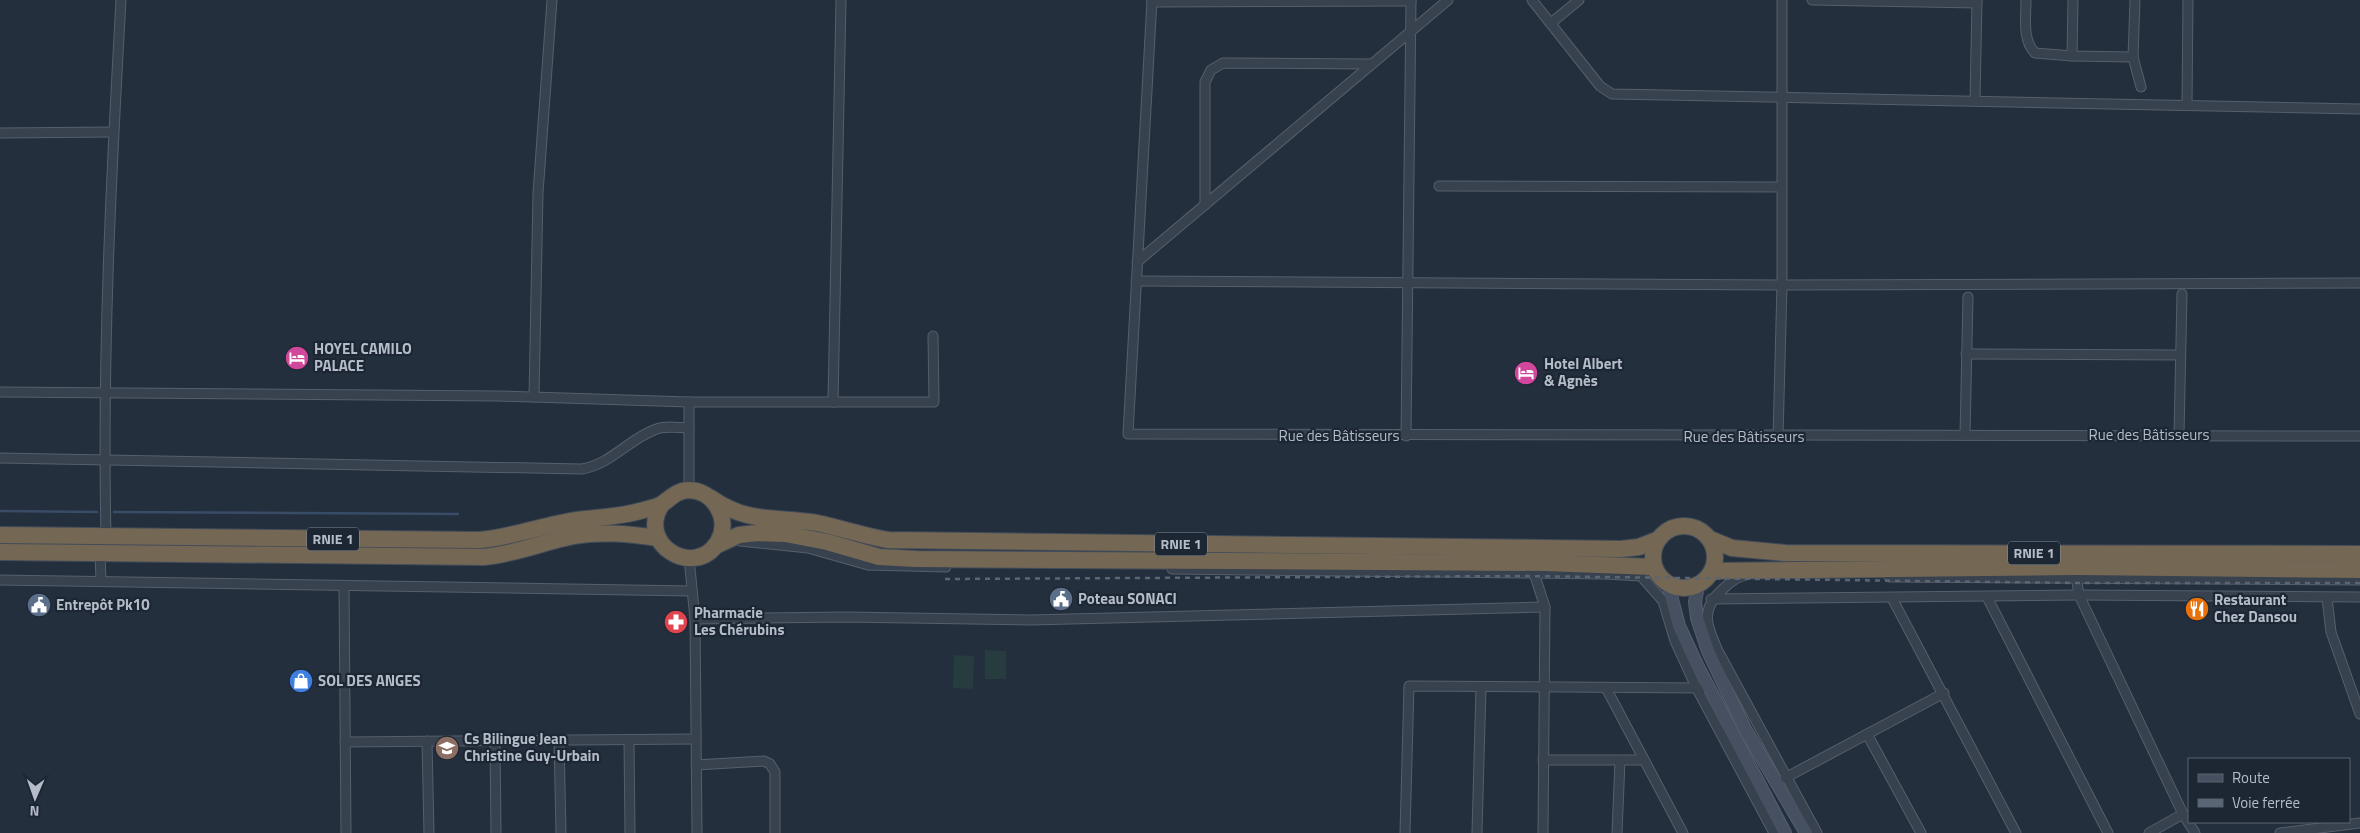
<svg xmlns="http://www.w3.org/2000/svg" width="2360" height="833" font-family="'Titillium Web',sans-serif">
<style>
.green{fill:#263c3f}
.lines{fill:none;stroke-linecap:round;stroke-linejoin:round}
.stream{stroke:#394c67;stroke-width:2.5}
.street-casing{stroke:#565f6c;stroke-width:11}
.secondary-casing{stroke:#565f6c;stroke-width:14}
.highway-casing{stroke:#434c59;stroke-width:18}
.street{stroke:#38414e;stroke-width:9}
.secondary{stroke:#465061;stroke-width:12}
.highway{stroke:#746855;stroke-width:16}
.rail{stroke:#5a6575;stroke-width:2.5;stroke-dasharray:5 5;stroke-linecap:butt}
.labels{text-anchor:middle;stroke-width:4.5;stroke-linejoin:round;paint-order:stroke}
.shield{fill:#1d2633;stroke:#878f9c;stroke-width:1}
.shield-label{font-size:14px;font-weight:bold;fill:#b4bcc9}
.poi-label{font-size:15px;font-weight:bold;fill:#b4bcc9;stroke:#1d2633;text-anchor:start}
.street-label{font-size:15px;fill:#b4bcc9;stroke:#1d2633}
</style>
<rect width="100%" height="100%" fill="#242f3e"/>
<g class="green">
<polygon points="985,650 1006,651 1006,679 985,679"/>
<polygon points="954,655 974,656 973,689 953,688"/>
</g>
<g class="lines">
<g class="stream">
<polyline points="0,511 97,512"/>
<polyline points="114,512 458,514"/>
</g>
<g class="street-casing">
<g id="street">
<polyline points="1152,0 1128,434 2360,436"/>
<polyline points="1532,0 1600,86 1612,94 2360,109"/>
<polyline points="1812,0 1977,3"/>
<path d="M2026,0C2026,17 2022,40 2035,53L2072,56L2133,57"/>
<polyline points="2135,0 2133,57 2141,87"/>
<polyline points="1152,2 1411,1"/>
<polyline points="1551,23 1579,0"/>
<polyline points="2072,56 2073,0"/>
<polyline points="1975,100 1977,0"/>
<polyline points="2187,105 2188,0"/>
<polyline points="0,133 113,132"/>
<polyline points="1439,186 1781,187"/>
<polyline points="1205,205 1205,82 1211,70 1223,63 1371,64"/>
<polyline points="1137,262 1448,0"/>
<polyline points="1136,281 1782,285 2360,283"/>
<polyline points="1966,354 2180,355"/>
<polyline points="0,392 498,396 689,402 934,402 933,336"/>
<polyline points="534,397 538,193 552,0"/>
<polyline points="689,402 689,490"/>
<polyline points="833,402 841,0"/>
<polyline points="2179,434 2182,294"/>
<polyline points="1965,435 1968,297"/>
<polyline points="1406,436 1411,0"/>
<polyline points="1778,437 1782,285 1782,0"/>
<path d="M0,458L582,469C611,464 628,440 654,430C664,425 678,428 689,428"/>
<path d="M106,536C102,357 111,179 121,0"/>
<polyline points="740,541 808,548 868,565 946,567"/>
<polyline points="100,553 101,581"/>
<polyline points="689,558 695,619 697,833"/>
<polyline points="1172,569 1605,574 1641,576 1663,601 1675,641 1697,689 1774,833"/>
<polyline points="1534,573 1545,607 1543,833"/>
<path d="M1746,575C1737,577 1729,583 1723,589C1699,610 1707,626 1718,651L1817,833"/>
<polyline points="2076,575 2079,595 2183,814 2195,833"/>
<polyline points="1889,577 2360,580"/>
<polyline points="0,580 692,591"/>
<polyline points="344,586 346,833"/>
<polyline points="1987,597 2108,833"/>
<polyline points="1892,598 2016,833"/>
<polyline points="2327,598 2331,632 2360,714"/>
<polyline points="1711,599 2079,595 2360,597"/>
<polyline points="695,619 846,617 1030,620 1545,607"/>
<polyline points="1606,688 1683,833"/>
<polyline points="1867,734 1921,833"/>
<polyline points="559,740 561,833"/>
<polyline points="629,740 630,833"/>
<polyline points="427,741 429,833"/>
<polyline points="495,741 496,833"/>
<polyline points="345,742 695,739"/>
<polyline points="1543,760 1643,760"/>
<polyline points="696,765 764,761 770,764 775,772 775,833"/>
<polyline points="1785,778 1944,693"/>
<polyline points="1405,833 1409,686 1702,688"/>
<polyline points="1477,833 1481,687"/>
<polyline points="1617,833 1620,761"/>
<polyline points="2149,833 2183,814"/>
<polyline points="2280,833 2360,823"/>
</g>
</g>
<g class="secondary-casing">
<g id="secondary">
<polyline points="1668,584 1679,626 1697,665 1785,833"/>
<polyline points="1698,585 1695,602 1697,618 1708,651 1745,729 1806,833"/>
</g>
</g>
<g class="highway-casing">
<g id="highway">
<path d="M711,498C748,524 775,516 817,523C841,528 864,536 888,540L1621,549L1639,547L1657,540"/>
<circle cx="1684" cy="557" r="31"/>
<path d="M0,535L480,540C513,537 544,525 577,520C598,517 620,517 640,511C647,509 657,507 662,504C671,498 676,491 688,490C714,490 731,519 718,542C695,580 635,544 662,504"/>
<polyline points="1710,539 1732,548 1785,553 2360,554"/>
<polyline points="715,546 739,535 758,533 785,534 827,542 879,557 916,559 1545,563 1654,567"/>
<path d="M0,552L484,557C516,554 543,542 574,536C602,531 630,534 658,538"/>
<polyline points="1712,571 2077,567 2360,570"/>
</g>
</g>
<use href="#street" class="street"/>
<use href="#secondary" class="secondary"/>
<use href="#highway" class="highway"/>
<polyline class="rail" points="945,579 1525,576 2076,583 2360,583"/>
</g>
<defs>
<g id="hotel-disc" transform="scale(1.25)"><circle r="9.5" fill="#d1479c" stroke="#1d2633"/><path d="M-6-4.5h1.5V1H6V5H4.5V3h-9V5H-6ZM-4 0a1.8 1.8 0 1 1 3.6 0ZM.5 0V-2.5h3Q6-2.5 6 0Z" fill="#fff"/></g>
<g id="civic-disc" transform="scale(1.25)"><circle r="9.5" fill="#5c6f8a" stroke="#1d2633"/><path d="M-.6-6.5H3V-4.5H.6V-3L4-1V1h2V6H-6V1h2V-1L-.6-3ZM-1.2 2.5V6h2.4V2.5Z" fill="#fff"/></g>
<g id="restaurant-disc" transform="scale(1.25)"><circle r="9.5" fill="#e8710a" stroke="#1d2633"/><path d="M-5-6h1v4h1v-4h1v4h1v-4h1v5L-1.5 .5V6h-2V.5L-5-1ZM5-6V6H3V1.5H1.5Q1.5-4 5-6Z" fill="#fff"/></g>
<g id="pharmacy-disc" transform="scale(1.25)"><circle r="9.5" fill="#e0444e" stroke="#1d2633"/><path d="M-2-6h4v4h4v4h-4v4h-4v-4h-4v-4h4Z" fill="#fff"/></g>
<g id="shop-disc" transform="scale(1.25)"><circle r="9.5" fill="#3f7fe0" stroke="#1d2633"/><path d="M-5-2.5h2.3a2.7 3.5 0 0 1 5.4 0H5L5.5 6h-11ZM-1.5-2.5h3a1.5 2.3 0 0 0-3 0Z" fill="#fff"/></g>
<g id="school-disc" transform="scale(1.25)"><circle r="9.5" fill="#8d6e63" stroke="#1d2633"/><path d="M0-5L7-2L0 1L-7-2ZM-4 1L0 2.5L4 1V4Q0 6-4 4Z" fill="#fff"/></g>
</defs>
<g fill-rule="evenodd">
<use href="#hotel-disc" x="297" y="358"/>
<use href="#hotel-disc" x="1526" y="373"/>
<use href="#civic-disc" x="1061" y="599"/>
<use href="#civic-disc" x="39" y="605"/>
<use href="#restaurant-disc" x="2197" y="609"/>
<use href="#pharmacy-disc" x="676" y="622"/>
<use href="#shop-disc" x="301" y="681"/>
<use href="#school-disc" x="447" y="748"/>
</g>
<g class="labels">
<g class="shield">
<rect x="307" y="527.5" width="52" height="23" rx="4"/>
<rect x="1155" y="532.5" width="52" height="23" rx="4"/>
<rect x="2008" y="541.5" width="52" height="23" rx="4"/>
</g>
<g class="shield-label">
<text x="333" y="544">RNIE 1</text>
<text x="1181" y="549">RNIE 1</text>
<text x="2034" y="558">RNIE 1</text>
</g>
<g class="poi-label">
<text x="314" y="354">HOYEL CAMILO<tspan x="314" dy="17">PALACE</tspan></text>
<text x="1544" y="369">Hotel Albert<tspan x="1544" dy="17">&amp; Agnès</tspan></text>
<text x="1078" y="604">Poteau SONACI</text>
<text x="2214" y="605">Restaurant<tspan x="2214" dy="17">Chez Dansou</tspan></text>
<text x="56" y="610">Entrepôt Pk10</text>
<text x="694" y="618">Pharmacie<tspan x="694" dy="17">Les Chérubins</tspan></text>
<text x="318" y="686">SOL DES ANGES</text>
<text x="464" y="744">Cs Bilingue Jean<tspan x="464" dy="17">Christine Guy-Urbain</tspan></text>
</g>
<g class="street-label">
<text x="2149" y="440">Rue des Bâtisseurs</text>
<text x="1339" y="441">Rue des Bâtisseurs</text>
<text x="1744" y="442">Rue des Bâtisseurs</text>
</g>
</g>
<rect x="2188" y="758" width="162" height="65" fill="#1d2633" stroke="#59626f"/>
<rect x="2198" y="774" width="25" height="8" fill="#465061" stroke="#59626f"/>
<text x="2232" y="783" font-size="15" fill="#b4bcc9">Route</text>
<rect x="2198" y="799" width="25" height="8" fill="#5a6575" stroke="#59626f"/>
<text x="2232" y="808" font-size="15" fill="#b4bcc9">Voie ferrée</text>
<g transform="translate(35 798) rotate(182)" stroke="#1d2633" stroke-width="4" paint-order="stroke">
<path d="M0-4L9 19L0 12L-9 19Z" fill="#b4bcc9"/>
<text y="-8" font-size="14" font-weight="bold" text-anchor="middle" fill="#b4bcc9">N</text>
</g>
</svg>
